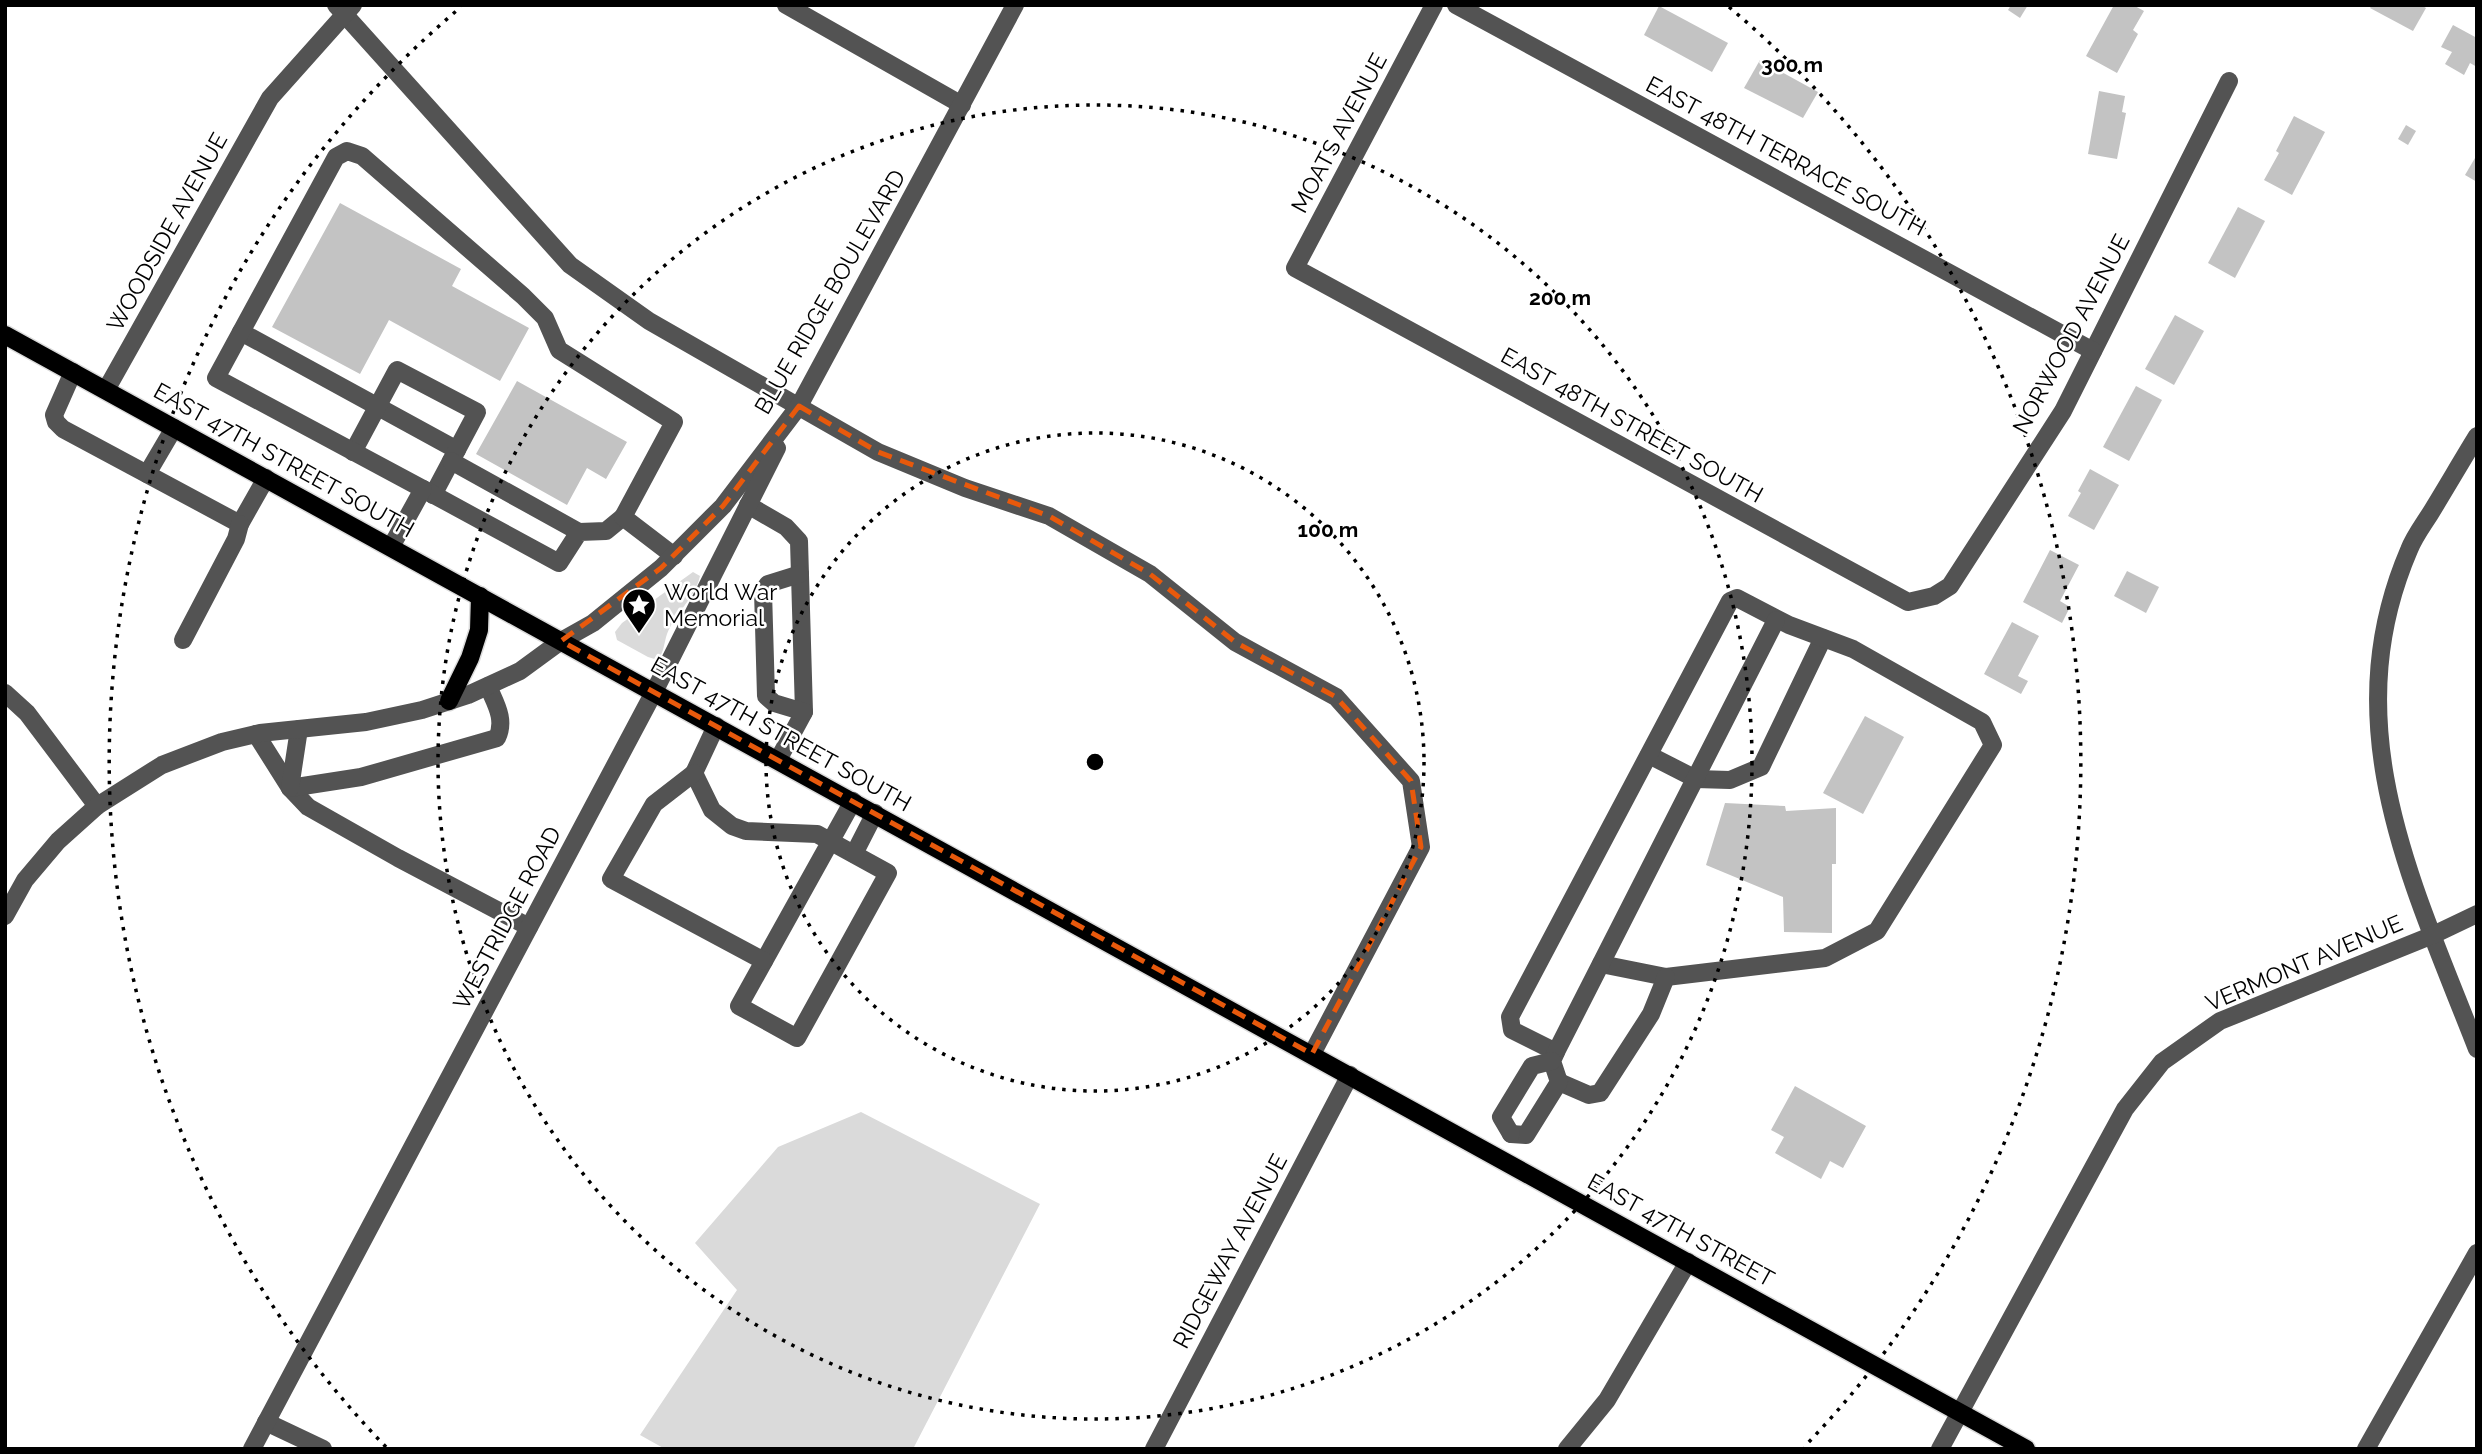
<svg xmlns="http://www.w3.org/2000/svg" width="2482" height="1454" font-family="Raleway,sans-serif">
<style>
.green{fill:#dadada}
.building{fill:#c3c3c3}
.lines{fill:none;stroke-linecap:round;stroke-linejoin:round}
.major-casing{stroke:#dbdbdb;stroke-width:21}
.minor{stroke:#535353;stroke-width:18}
.major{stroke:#000;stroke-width:18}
.marked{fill:none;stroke:#e8590c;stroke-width:5;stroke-dasharray:14 9;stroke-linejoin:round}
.ring{fill:none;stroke:#000;stroke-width:3.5;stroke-dasharray:3.5 7}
.labels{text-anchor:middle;stroke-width:5;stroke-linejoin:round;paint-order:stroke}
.street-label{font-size:23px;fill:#000;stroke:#fff}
.poi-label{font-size:23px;fill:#000;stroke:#fff;text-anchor:start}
.centre{fill:#000;stroke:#fff;stroke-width:3.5}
.ring-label{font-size:21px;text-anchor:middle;font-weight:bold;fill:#000;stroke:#fff;stroke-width:5;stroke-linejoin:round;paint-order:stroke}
</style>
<rect width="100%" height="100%" fill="#fff"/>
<g class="green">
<path d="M693,572L700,576C695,598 675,613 667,634C664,643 664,652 658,660L648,657L617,640L615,632L622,623Z"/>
<polygon points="861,1112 1040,1204 913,1449 665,1449 640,1435 737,1290 695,1243 778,1147"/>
</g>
<g class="building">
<polygon points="2011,5 2028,5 2020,18 2008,10"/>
<polygon points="2114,5 2133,5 2144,11 2133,30 2138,34 2117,73 2086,56"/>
<polygon points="2372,5 2421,5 2426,8 2413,31 2370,8"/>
<polygon points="1659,6 1728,43 1712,72 1644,35"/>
<polygon points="2453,25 2477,38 2477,67 2470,63 2464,75 2445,64 2452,52 2441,47"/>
<polygon points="1760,60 1818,92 1803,118 1744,88"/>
<polygon points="2099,91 2125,96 2122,112 2126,113 2117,159 2088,154"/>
<polygon points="2294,116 2325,132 2292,195 2264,180 2279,153 2276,151"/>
<polygon points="2406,125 2416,131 2408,145 2398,139"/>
<polygon points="2475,158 2477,160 2477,182 2465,175"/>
<polygon points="340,203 461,269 452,286 529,328 500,381 389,320 360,374 272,327"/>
<polygon points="2238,207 2265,221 2235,278 2208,263"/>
<polygon points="2175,315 2204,331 2174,385 2145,369"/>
<polygon points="517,381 627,442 606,479 587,468 567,505 476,454"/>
<polygon points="2136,386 2162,400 2129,461 2103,447"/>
<polygon points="2090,469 2119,485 2094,530 2068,516 2081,493 2078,491"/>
<polygon points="2050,550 2079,565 2060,601 2070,607 2062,623 2023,602"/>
<polygon points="2127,571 2159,587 2146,613 2114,596"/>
<polygon points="2012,622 2039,636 2018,676 2028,681 2021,694 1984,674"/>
<polygon points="1865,716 1904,737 1863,814 1823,793"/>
<polygon points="1725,803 1785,806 1786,811 1836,808 1836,864 1832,864 1832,933 1784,932 1783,897 1706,865"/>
<polygon points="1795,1086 1866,1126 1843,1168 1830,1161 1821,1179 1775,1153 1784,1137 1771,1130"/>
</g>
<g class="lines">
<g class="major-casing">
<g id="major">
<polyline points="5,335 2026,1449"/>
<polyline points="449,701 470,658 479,630 480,596"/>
</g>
</g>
<g class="minor">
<polyline points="336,5 570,265 649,321 878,452 965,488 1049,516 1150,574 1235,642 1336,697 1411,781 1421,847 1312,1054"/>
<polyline points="786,5 962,105"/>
<polyline points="1434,5 1295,268 1908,602 1934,596 1950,586 2063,411 2229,81"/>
<polyline points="1456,5 2093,351"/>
<polyline points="241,332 457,450"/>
<polyline points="73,372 54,415 56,422 63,429 240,524 266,478"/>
<polyline points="106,390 270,98 353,5"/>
<path d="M2477,436C2461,462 2446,488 2430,514C2423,525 2414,537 2409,550C2333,727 2413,884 2477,1049"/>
<polyline points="353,452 397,370 477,412 433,495"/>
<polyline points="451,461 579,532"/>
<polyline points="147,474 174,428"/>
<polyline points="423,489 559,563 579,532 606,531 623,517"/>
<polyline points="748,505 786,527 799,541 804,712 778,760"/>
<polyline points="391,547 423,489 216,378 336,157 347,151 362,156 523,296 545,318 559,350 674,422 623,517 674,556"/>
<polyline points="800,574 768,584 763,591 766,696 774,703 804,712"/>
<polyline points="183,640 236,539 240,524"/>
<polyline points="5,693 27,713 97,806"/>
<polyline points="716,726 694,773 712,810 732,826 746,831 817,834 888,873 797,1038 739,1006 853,801"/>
<polyline points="256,734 290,788 308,807 398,858 529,927"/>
<polyline points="1649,755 1696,779 1730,780 1761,767 1823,638"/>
<polyline points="694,773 654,804 611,879 764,961"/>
<path d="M290,788L361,777L497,738C506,719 495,703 488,686"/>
<polyline points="290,788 299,729"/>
<polyline points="854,854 875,813"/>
<polyline points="5,916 25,880 58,841 97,806 162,765 222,742 260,733 366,722 422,710 468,695 520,671 561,641 593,623 661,568 723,506 799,406 1015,5"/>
<polyline points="1556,1052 1512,1030 1510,1017 1730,601 1737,598 1789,625 1853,649 1982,722 1993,745 1877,931 1825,958 1666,977 1601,964"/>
<polyline points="1559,1082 1589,1095 1600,1093 1651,1014 1666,977"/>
<polyline points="1511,1134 1526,1135 1559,1082 1552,1061 1556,1052 1776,620"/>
<polyline points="1511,1134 1501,1117 1532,1066 1552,1061"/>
<polyline points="266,1422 323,1449"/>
<polyline points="252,1449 654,692 777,448"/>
<polyline points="1154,1449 1350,1075"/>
<polyline points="1567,1449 1607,1400 1688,1262"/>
<polyline points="1940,1449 2125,1109 2162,1062 2220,1021 2433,935 2477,914"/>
<polyline points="2366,1449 2477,1253"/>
</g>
<use href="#major" class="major"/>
</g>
<path class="marked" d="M799,406L878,452L1049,516L1150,574L1235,642L1336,697L1411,781L1421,847L1312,1054L561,641L661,568L723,506Z"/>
<g class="ring">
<circle cx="1095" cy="762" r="329"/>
<circle cx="1095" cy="762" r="657"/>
<path d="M386 1447A986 986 0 0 1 461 7M1729 7A986 986 0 0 1 1804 1447"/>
</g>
<defs>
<g id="sight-pin" transform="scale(1.75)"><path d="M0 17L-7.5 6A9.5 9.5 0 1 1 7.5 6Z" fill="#000" stroke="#fff"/><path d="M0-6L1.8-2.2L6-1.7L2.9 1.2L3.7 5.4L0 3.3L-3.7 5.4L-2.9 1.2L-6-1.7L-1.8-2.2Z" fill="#fff"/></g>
</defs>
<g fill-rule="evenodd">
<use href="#sight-pin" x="639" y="605"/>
</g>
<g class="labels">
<g class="street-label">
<text transform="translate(1339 133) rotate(-62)" y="8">MOATS AVENUE</text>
<text transform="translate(1786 156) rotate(28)" y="8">EAST 48TH TERRACE SOUTH</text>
<text transform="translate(167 232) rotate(-61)" y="8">WOODSIDE AVENUE</text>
<text transform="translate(830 292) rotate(-60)" y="8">BLUE RIDGE BOULEVARD</text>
<text transform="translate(2071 334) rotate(-62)" y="8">NORWOOD AVENUE</text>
<text transform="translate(1632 425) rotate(29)" y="8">EAST 48TH STREET SOUTH</text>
<text transform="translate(284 460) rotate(29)" y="8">EAST 47TH STREET SOUTH</text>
<text transform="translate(781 734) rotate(29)" y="8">EAST 47TH STREET SOUTH</text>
<text transform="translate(507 918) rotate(-62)" y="8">WESTRIDGE ROAD</text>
<text transform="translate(2304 963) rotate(-23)" y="8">VERMONT AVENUE</text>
<text transform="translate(1681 1230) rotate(29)" y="8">EAST 47TH STREET</text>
<text transform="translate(1230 1251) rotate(-62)" y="8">RIDGEWAY AVENUE</text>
</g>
<g class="poi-label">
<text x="664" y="600">World War<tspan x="664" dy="26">Memorial</tspan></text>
</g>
</g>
<circle cx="1095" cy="762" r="10" class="centre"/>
<g class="ring-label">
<text x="1792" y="72">300 m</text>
<text x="1560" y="305">200 m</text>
<text x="1328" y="537">100 m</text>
</g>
<rect width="2482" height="1454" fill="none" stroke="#000000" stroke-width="14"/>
</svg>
